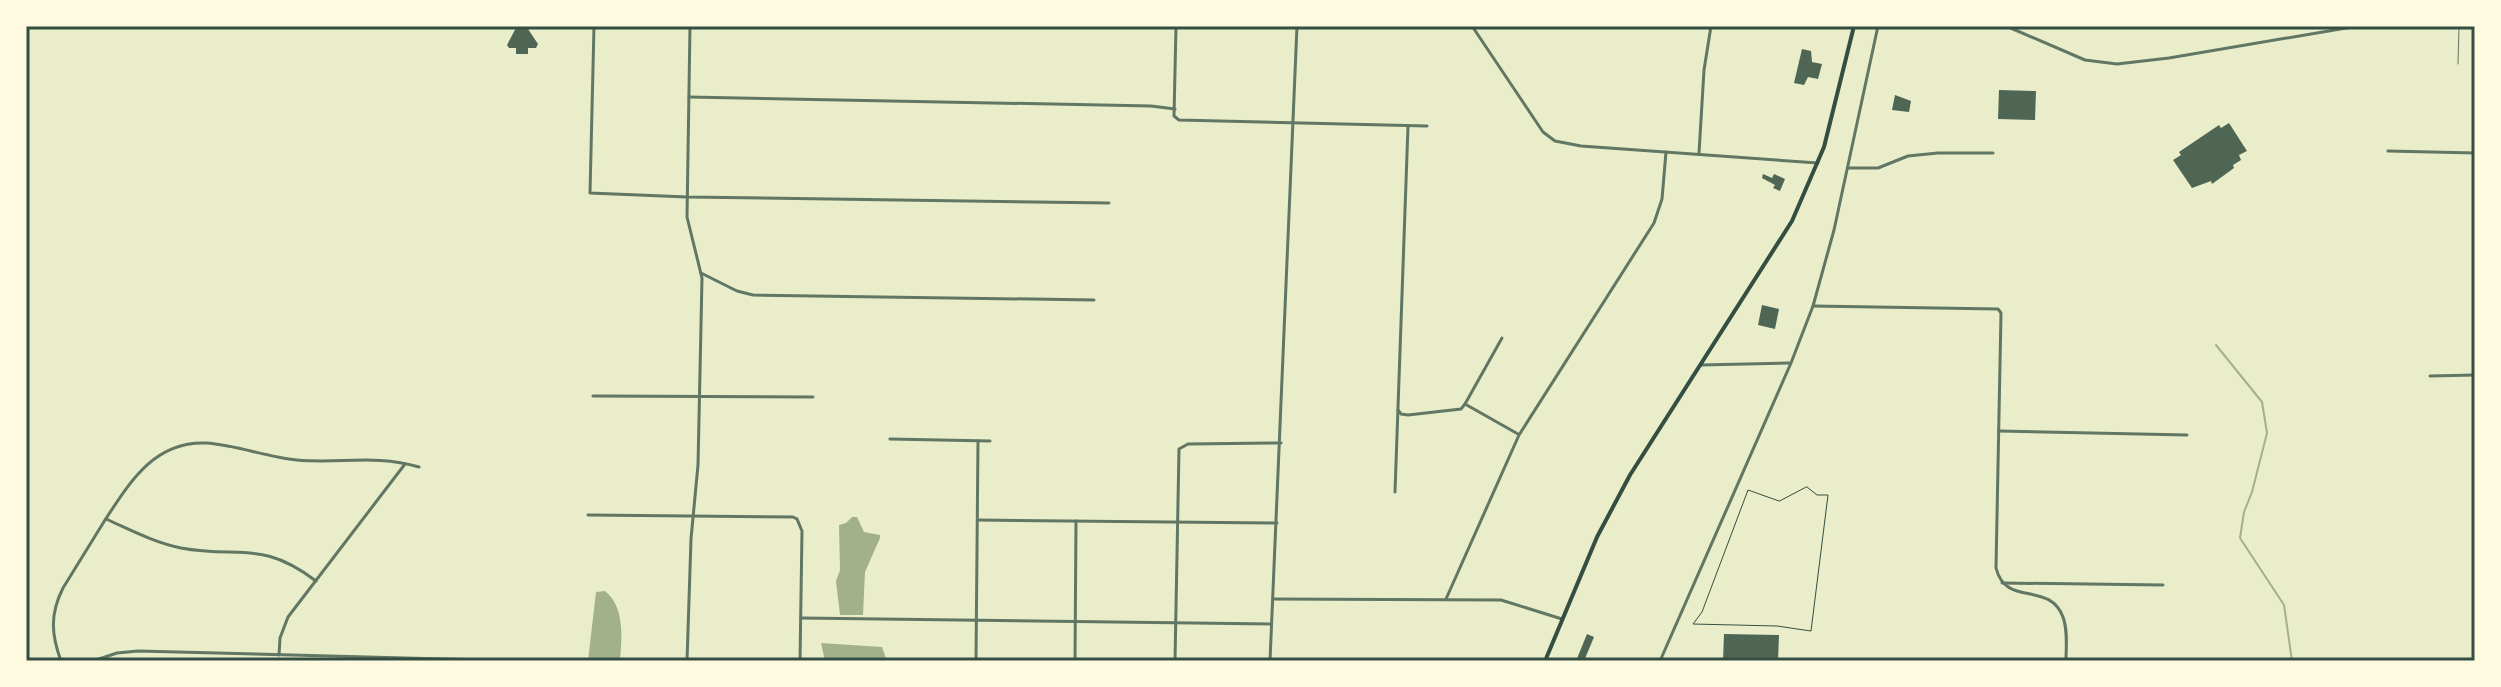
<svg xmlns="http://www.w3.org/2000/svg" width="2501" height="687" font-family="Spectral,serif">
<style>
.water{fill:#a3b18a}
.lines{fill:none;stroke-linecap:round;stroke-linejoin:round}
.stream{stroke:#a3b18a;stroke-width:2}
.building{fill:#4f6655}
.path{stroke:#344e41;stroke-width:1}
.service{stroke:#617663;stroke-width:1}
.minor{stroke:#617663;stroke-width:3}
.primary{stroke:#344e41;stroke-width:4}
.neatline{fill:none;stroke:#344e41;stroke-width:3}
</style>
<rect width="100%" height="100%" fill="#e9edc9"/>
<g class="water">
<polygon points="852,517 857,517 864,532 880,535 880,538 865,572 863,615 840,615 836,581 840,570 839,525 846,523"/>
<path d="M605,591C625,607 622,638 620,661H588L596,592Z"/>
<polygon points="821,643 882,647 887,661 825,661"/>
</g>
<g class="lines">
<polyline class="stream" points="2216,345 2262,402 2267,433 2252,492 2244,512 2240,538 2284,605 2292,661"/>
</g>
<g class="building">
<polygon points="517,26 526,26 538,44 536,48 528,48 528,54 516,54 516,48 509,48 507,45"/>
<polygon points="1802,49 1811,51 1812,62 1822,64 1818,79 1808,77 1804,85 1794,83"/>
<polygon points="1999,90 2036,91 2035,120 1998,119"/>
<polygon points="1895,95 1911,101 1909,112 1892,110"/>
<polygon points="2229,123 2247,151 2239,155 2241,160 2233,165 2234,168 2212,184 2211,181 2192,188 2173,160 2181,155 2179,152 2219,125 2221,128"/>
<polygon points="1763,174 1772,178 1774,174 1785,179 1780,191 1773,188 1775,185 1762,178"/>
<polygon points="1762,305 1779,309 1775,329 1758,325"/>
<polygon points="1587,634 1594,637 1584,661 1576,661"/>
<polygon points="1724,634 1779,635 1778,661 1723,661"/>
</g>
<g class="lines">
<polygon class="path" points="1807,487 1817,495 1828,495 1811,631 1777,626 1693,624 1702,612 1748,490 1779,501"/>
<polyline class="service" points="2458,64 2459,26"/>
<g class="minor">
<polyline points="594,26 590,193 687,197 1109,203"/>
<polyline points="1176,26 1174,116 1179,120 1427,126"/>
<polyline points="1472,26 1543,132 1555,141 1581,146 1818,163"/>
<polyline points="2006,26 2085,60 2117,64 2169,58 2358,26"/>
<polyline points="2412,26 2430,26"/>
<polyline points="689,97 1151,106 1175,109"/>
<polyline points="2388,151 2475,153"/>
<polyline points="1699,153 1704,70 1711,26"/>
<polyline points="1849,168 1878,168 1908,156 1938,153 1993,153"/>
<polyline points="701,273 737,291 753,295 1094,300"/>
<path d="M1813,306L1998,309L2001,313L1996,568C2006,608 2049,580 2063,617C2068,630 2066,647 2066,661"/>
<polyline points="1701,365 1789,363"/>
<polyline points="2430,376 2475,375"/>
<polyline points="593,396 813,397"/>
<polyline points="1465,404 1502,338"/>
<polyline points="1465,404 1518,434"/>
<polyline points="1398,410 1401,414 1408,415 1461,409 1465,404"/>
<polyline points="1999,431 2187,435"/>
<polyline points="890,439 990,441"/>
<polyline points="1395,492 1408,126"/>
<polyline points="588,515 793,517 797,519 802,531 800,661"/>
<path d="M106,519C131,530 153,542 181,548C239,559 261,539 316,581"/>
<polyline points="978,520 1277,523"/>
<polyline points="2002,583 2163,585"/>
<polyline points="1274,599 1501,600 1562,619"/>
<polyline points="1446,599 1519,435 1654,223 1662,199 1666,152"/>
<polyline points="801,618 1271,624"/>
<polyline points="279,655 280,638 288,617 405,464"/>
<polyline points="976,660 978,441"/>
<path d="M61,661C51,634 50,614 63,588C77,565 91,543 105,520C130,482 154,441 206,443C237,445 266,457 297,460C340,464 375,454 419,467"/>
<polyline points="93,661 117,653 138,651 516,661"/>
<polyline points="687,661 691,539 698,465 702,278 687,217 690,26"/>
<polyline points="1075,661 1076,521"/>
<polyline points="1175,661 1179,449 1188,444 1281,443"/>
<polyline points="1270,661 1297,26"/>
<polyline points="1660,661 1791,363 1813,306 1834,230 1878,26"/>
</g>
<polyline class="primary" points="1545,661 1597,537 1630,475 1792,221 1824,147 1854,26"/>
</g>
<rect width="2501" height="687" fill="none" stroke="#fefae0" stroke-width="56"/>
<rect x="28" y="28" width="2445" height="631" class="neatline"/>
</svg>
